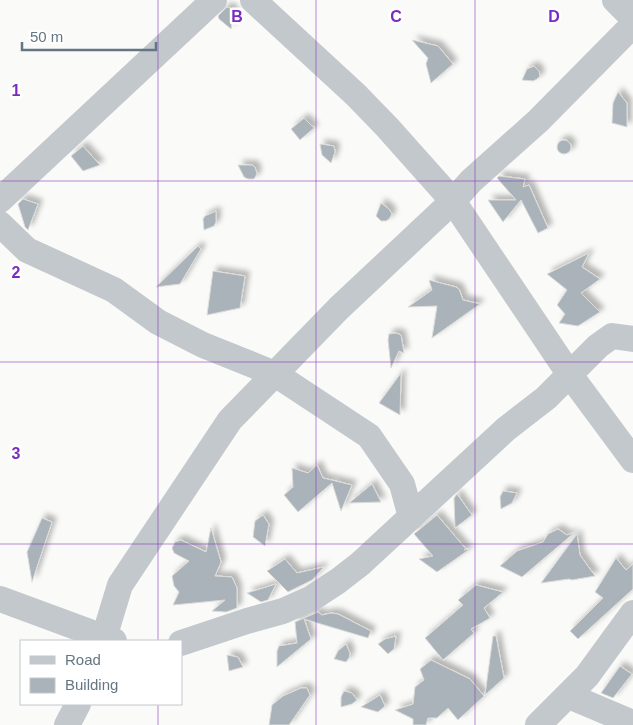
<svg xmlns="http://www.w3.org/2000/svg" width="633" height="725" font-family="Helvetica,sans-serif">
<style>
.building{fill:#aab3b9;stroke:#dcdcda;filter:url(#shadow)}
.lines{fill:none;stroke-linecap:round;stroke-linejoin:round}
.minor{stroke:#c3c8cc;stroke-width:26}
.grid{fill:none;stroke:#7b2cbf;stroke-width:1;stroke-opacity:0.55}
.grid-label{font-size:16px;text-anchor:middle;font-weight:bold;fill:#7b2cbf;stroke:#fff;stroke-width:5;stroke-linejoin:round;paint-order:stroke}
</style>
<defs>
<filter id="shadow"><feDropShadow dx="4.5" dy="-4.5" stdDeviation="2.5" flood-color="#0004"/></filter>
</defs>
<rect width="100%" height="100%" fill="#fafaf8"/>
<g class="building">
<polygon points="227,7 232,9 234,13 231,29 219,19 218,16"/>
<polygon points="412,40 438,46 453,64 431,83 426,64 428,58"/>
<polygon points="534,66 539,71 540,76 537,79 533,81 522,80 527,69"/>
<polygon points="618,92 627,103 627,127 612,123 613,103"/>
<polygon points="304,118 314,128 300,140 291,129"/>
<circle cx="564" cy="147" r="7"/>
<polygon points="320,144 334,146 335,152 331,163 322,155"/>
<polygon points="83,146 100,165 83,171 71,156"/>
<polygon points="238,165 252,165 255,167 257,174 254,179 248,179 244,177"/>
<polygon points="499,176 525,179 523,187 529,185 548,228 538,233 521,200 503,222 488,200 516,200 497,178"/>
<polygon points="23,199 38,204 28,230 25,227 18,204"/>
<polygon points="381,203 389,209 392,214 389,219 386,221 381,221 376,216"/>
<polygon points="216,211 216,222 214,226 204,230 203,219 205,216"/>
<polygon points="198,246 201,249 180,284 156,287"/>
<polygon points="589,253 582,267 600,279 581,293 600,312 578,326 559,323 565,314 557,305 567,290 547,274"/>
<polygon points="213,271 245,276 240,308 207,315"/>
<polygon points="429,280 456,287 459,289 463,300 480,304 432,338 437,306 408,307 432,290"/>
<polygon points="396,333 401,335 404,353 399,351 391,368 388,340 389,334"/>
<polygon points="401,373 400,415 379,403"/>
<polygon points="317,465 323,478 352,485 341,511 332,483 298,512 284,495 293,487 292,468 308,473"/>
<polygon points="372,484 381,502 349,503"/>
<polygon points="503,491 517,493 512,503 501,509 500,497"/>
<polygon points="457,494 472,515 455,528 454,498"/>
<polygon points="263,515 269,524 265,546 253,537 255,521"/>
<polygon points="437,515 466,549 464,550 470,549 437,572 419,559 433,556 414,534"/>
<polygon points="42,518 52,522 32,582 27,552"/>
<polygon points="211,528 221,562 215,576 232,577 237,588 237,608 226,612 212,611 225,600 173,605 179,592 174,586 172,576 189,561 174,553 172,548 175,542 181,540 206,552"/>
<polygon points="558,529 567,535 574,533 522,577 500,566 517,551 543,542 548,534"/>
<polygon points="577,534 580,555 595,576 572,580 569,579 541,583"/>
<polygon points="616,558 626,570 633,564 633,589 578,639 570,631 603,598 595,592"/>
<polygon points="285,559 297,573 324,567 312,580 288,592 267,571"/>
<polygon points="276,584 268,600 261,602 247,593"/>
<polygon points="476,585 503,592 484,608 490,618 471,629 474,633 443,660 425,638 463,605 458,600"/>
<polygon points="318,612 322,615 331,613 338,614 371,631 368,638 304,619 311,639 277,667 277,651 279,646 297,643 295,622"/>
<polygon points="396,636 394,649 388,654 378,644 385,639"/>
<polygon points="493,636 496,636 504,678 485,695"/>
<polygon points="346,644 350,653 349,658 346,662 334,659 338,651"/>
<polygon points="227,655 238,657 243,667 229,671"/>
<polygon points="431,660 470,679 484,696 458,720 448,708 437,718 428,718 426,725 413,725 413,719 395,710 413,704 415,687 424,680 420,669"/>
<polygon points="620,666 632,674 613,698 601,693"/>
<polygon points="301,688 307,688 310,695 289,725 269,725 272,705 283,696"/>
<polygon points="344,691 352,693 357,700 352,704 341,707 341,697"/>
<polygon points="380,695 385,706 378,712 361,707"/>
</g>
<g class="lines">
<g class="minor">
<polyline points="253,0 356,95 387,127 453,201 570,375 633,460"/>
<polyline points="615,0 633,18"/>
<polyline points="0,200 214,0"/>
<polyline points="0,224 27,250 114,290 158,322 203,345 275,374 369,436 402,484 411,517"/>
<polyline points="0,599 114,641"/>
<polyline points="103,641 120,585 230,420 339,308 453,201 471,181 538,121 633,25"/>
<polyline points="181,643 247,621 283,611 312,598 338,581 360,564 506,429 546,398 598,346 612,336 633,339"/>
<polyline points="569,696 633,723"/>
<polyline points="67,725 78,704"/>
<polyline points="538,725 587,676 633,613"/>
</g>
</g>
<path class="grid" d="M158,0V641M316,0V725M475,0V725M0,181H633M0,362H633M0,544H633M158,704V725"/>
<g class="grid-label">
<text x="237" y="22">B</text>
<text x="396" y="22">C</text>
<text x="554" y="22">D</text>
<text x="16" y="96">1</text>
<text x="16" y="278">2</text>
<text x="16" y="459">3</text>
</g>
<rect x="20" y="640" width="162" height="65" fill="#ffffff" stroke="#c1c8cd"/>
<rect x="30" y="656" width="25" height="8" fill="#c3c8cc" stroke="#c1c8cd"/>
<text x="65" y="665" font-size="15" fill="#657683">Road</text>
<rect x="30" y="678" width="25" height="15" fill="#aab3b9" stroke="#c1c8cd"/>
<text x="65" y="690" font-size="15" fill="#657683">Building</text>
<path d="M22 42v8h134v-8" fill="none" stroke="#657683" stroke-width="2.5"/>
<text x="30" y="42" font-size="15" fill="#657683" stroke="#ffffff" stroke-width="4" paint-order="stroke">50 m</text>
</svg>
